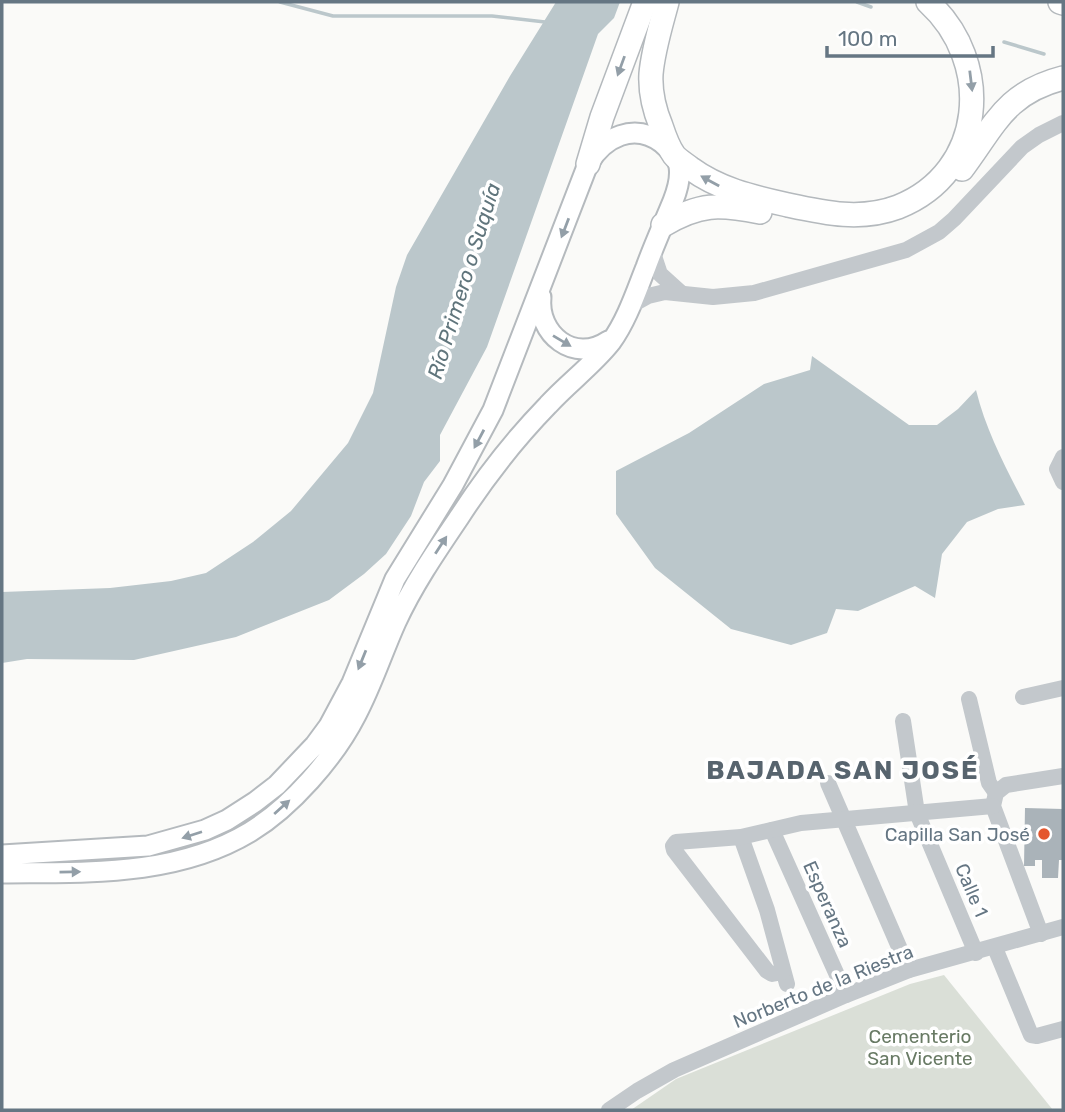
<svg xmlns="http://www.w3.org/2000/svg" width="1065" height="1112" font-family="Rubik,sans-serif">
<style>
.green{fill:#dadfd7}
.water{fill:#bbc7cb}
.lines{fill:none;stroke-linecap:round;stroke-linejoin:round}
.stream{stroke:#bbc7cb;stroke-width:3.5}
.building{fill:#aab3b9}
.major-casing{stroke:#b5babe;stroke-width:23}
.highway-casing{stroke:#b4b9bd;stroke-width:26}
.minor{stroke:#c3c8cc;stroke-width:16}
.major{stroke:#fff;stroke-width:19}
.highway{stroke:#fff;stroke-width:23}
.oneway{fill:#939fa8}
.poi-dot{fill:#e4572e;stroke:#fff;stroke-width:2.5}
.labels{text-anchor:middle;stroke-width:7;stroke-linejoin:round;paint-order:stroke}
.poi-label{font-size:19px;fill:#657683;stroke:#fff;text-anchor:end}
.street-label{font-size:19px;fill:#657683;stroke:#fff}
.park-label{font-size:19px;fill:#687a64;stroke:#fff}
.water-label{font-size:21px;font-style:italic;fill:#60757c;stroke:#fff}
.district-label{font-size:26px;font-weight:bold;letter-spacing:2px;fill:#57646e;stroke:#fff}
</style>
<rect width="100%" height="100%" fill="#fafaf8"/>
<polygon class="green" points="944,975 1053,1110 631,1110 676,1079 910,984"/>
<g class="water">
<polygon points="556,2 620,2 614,18 598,34 487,347 440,435 440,461 424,482 411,516 386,554 364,574 329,600 236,637 134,660 27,659 2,663 2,592 110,588 171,581 206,573 253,542 291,511 348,443 373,393 396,287 407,255 510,76"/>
<path d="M812,356L909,425H937L958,409L976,390C986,431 1006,468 1025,505L998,509L967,522L942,554L935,598L915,586L858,611L836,609L827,633L791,645L731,629L655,568L616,514V471L689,433L764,384L810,370Z"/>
</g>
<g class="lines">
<g class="stream">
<polyline points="280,2 333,16 492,16 545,22"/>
<polyline points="857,2 871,7"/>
<polyline points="1004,42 1044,54"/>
</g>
</g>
<polygon class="building" points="1025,808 1063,809 1063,860 1059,860 1058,878 1042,878 1042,860 1035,860 1035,866 1024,866"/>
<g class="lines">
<g class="major-casing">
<g id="major">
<path d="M541,297C537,334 574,364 608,341"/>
<path d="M2,855L148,846L205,830L227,820L255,802L277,785L315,745L329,726L352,683L395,579L453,485L493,410L588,164C604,137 634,122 662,143C669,149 677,157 679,166C681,178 677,191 673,201C664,223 654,245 646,267C636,292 627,320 611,342C593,365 568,383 548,405C515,439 486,476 460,516C437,550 413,585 396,622C382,653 372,685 356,715C334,758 291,807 250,832C175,877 86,872 2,873"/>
</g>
</g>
<g class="highway-casing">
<g id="highway">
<path d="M667,2C661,25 653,50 651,74C650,92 654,109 661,126C664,135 668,147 674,155C678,160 685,164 690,168C720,190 753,197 788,205C825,213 861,221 898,207C986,172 994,62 928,2"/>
<polyline points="1060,2 1063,3"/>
<polyline points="588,164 602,117 645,2"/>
<path d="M962,169C995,125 1005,93 1063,78"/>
<path d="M663,225C700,203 719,204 760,212"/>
</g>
</g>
<g class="minor">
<polyline points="652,250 660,274 681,293"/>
<polyline points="630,306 648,296 665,292 713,297 754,293 906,250 939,232 954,219 1022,147 1039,135 1063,123"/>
<polyline points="1063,457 1057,469 1063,482"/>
<polyline points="1023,697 1063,688"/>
<polyline points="969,699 989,783 996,793"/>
<polyline points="903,721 917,813 976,953"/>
<polyline points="828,783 909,970"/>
<polyline points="772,830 846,995"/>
<polyline points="741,837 767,910 787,984"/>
<polyline points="1041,934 993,806 996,793 1006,785 1063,776"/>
<polyline points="995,948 1031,1035 1037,1036 1063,1029"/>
<polyline points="783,972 772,974 767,971 674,850 673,846 676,842 741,837 801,823 993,806"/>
<polyline points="609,1110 637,1091 674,1070 846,995 909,970 1063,927"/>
</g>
<use href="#major" class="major"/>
<use href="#highway" class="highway"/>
</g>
<defs><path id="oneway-solid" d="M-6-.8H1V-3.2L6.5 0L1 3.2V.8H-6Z" transform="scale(1.75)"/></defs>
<g class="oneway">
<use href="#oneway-solid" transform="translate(621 66) rotate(110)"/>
<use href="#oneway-solid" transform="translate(971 81) rotate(83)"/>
<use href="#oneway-solid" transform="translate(710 181) rotate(-151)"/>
<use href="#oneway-solid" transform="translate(565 228) rotate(111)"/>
<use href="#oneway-solid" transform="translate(562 341) rotate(31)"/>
<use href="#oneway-solid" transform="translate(479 439) rotate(118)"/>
<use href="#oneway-solid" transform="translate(441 545) rotate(-57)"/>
<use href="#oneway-solid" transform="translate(362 660) rotate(112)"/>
<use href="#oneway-solid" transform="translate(282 807) rotate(-42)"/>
<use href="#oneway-solid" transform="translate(192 835) rotate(162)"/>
<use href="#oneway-solid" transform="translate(70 872) rotate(-1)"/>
</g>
<circle class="poi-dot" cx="1044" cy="834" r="7"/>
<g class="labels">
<g class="poi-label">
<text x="1030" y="841">Capilla San José</text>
</g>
<g class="street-label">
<text transform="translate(972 890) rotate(67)" y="7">Calle 1</text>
<text transform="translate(828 904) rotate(66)" y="7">Esperanza</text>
<text transform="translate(823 986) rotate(-22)" y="7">Norberto de la Riestra</text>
</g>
<g class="park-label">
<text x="920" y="1043">Cementerio<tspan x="920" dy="22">San Vicente</tspan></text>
</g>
<g class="water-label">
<text transform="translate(464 281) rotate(-73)" y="7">Río Primero o Suquía</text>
</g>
<g class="district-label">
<text x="843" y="779">BAJADA SAN JOSÉ</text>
</g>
</g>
<rect width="1065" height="1112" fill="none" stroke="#657683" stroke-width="7"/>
<path d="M827 46v10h166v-10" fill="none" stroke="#657683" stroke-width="3.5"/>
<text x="838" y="46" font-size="21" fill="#657683" stroke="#ffffff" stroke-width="5" paint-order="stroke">100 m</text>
</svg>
